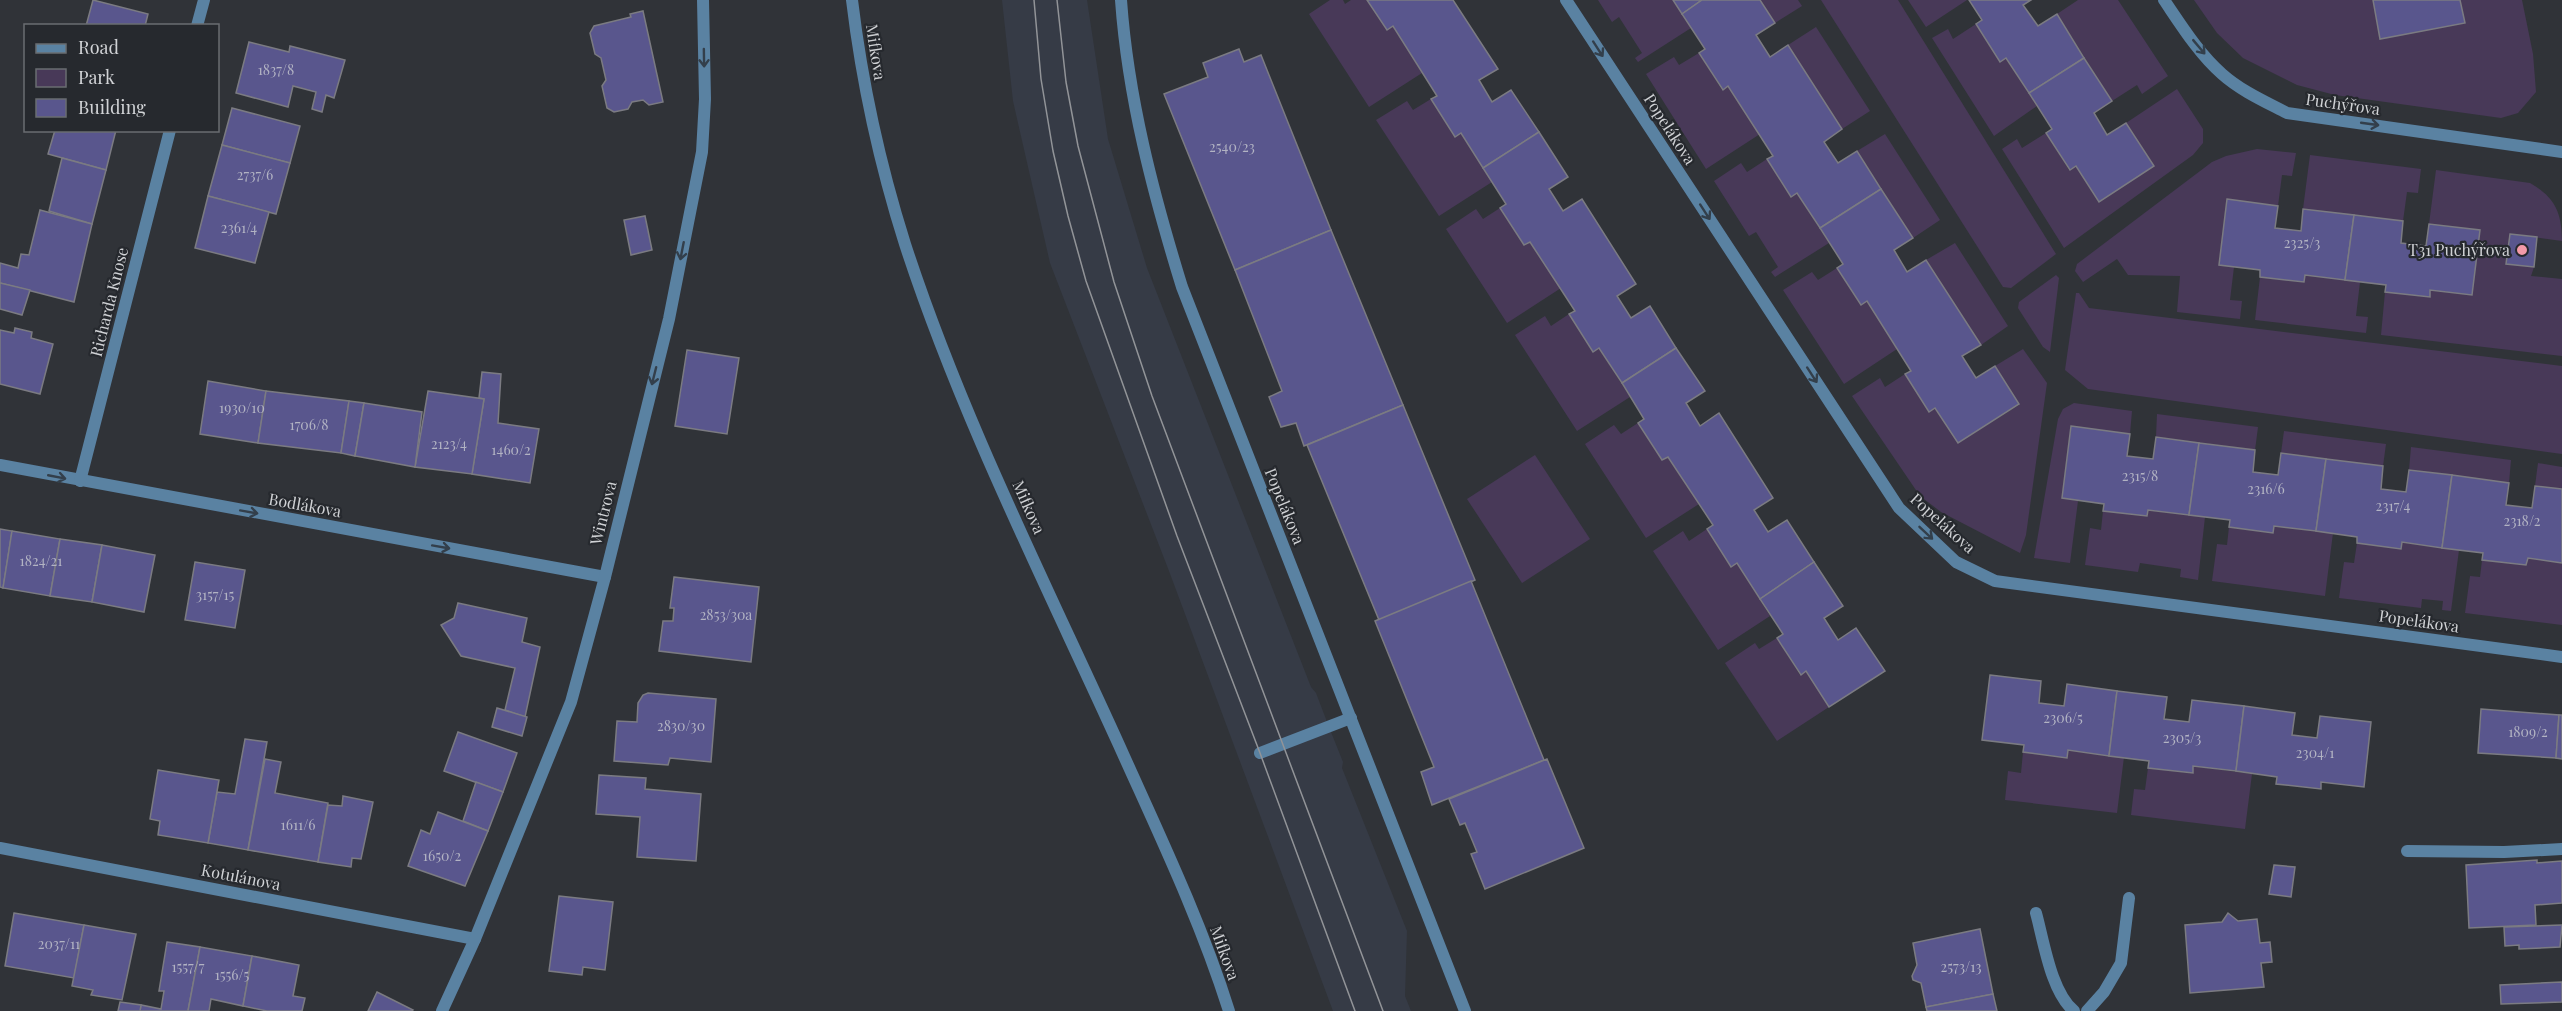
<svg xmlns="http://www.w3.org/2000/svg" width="2562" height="1011" font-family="'Playfair Display',serif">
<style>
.built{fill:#363b46}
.green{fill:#483958}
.building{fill:#59568d;stroke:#7b7b82;stroke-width:1.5}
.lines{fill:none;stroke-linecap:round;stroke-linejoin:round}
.service{stroke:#5a82a2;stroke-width:12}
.minor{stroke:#5a82a2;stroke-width:12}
.tertiary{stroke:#5a82a2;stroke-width:12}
.tram{stroke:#929498;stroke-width:1.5}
.oneway{stroke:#333f4b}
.poi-dot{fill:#f39aa9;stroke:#26292e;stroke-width:2}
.labels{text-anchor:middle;stroke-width:4.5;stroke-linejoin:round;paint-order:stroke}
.number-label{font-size:14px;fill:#b2b3c3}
.street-label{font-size:16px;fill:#d0d2d5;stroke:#26292e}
.poi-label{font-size:16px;fill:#d0d2d5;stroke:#26292e;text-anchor:end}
</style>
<rect width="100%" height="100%" fill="#303338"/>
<polygon class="built" points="1002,0 1087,0 1108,139 1147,268 1311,687 1316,693 1329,727 1343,762 1342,768 1407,931 1405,996 1411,1011 1333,1011 1169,571 1050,263 1013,101"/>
<g class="green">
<polygon points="1330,0 1343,0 1345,4 1351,0 1367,0 1387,30 1393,26 1422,73 1369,107 1309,14"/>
<polygon points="1598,0 1673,0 1691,28 1638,62 1635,58 1642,53 1619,17 1612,22"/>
<polygon points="1760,0 1798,0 1802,6 1775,23"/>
<polygon points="1821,0 1898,0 2056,254 2011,288 2003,287"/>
<polygon points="1908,0 1967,0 1926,27"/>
<polygon points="2078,0 2118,0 2168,76 2142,94 2137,85 2112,101 2057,14"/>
<polygon points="2194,0 2522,0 2533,54 2536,92 2518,113 2501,118 2335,95 2297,85 2243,58 2217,33"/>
<polygon points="1976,24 2000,62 2006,58 2037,106 1994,136 1932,38 1948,29 1953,39"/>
<polygon points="1816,27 1870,111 1842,129 1788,45"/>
<polygon points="1699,53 1722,90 1728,86 1760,134 1706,169 1646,74 1674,57 1679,65"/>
<polygon points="2177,89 2203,129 2203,143 2193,155 2064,248 2002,149 2017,139 2022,148 2046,133 2069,170 2076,166 2099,202 2154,166 2126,123"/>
<polygon points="1431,99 1454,136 1461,133 1492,182 1439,216 1376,120 1407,101 1413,110"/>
<polygon points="1885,134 1940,220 1913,238 1857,151"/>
<polygon points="2257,149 2296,153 2292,176 2282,175 2278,206 2227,200 2219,264 2234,267 2230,300 2242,301 2240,319 2177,312 2180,276 2128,275 2117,259 2083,282 2075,271 2077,264 2212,162 2226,156"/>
<polygon points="2310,155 2421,169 2418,193 2407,192 2403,221 2303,209"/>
<polygon points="1767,159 1791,197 1797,193 1829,243 1775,277 1771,272 1778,267 1756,232 1749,236 1714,181 1741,163 1747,172"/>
<path d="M2436,170L2530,183C2555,197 2562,213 2562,241L2510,234L2506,263L2534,267L2531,276L2562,279V356L2381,335L2385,292L2430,296V290L2472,295L2480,230L2429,224Z"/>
<polygon points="1500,208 1524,245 1530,242 1561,288 1507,323 1446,229 1476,209 1483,219"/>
<polygon points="1955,243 2008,326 1981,345 1926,260"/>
<polygon points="1837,268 1861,305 1867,301 1897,349 1844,384 1783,290 1812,272 1818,280"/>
<polygon points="2056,275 2059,278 2050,352 2043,347 2018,308 2019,302"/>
<polygon points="2305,275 2360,282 2356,316 2368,317 2366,333 2255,320 2260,277 2303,282"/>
<polygon points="2076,293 2079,293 2089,308 2562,366 2562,454 2088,389 2065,370"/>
<polygon points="1569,314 1593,351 1599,348 1630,397 1577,431 1515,335 1545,316 1551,326"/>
<polygon points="2023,349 2047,383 2026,535 2020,553 1941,512 1920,496 1852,396 1880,378 1885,387 1905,374 1929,412 1935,408 1958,443 2019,405 1995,366"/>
<polygon points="2074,403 2132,411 2130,434 2071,426 2062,498 2078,501 2070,563 2034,558 2058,419 2063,409"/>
<polygon points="2157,414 2258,427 2255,450 2156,437"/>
<polygon points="1638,423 1662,460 1668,457 1699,504 1646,538 1585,444 1614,425 1621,434"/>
<polygon points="2284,431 2386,444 2383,466 2281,453"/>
<polygon points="2411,447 2511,460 2509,483 2409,470"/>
<polygon points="1535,455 1590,539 1522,583 1467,499"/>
<polygon points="2538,463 2562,467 2562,489 2535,486"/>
<polygon points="2148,510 2205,517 2198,580 2180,577 2181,569 2140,563 2138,572 2085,565 2090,528 2101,530 2103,511 2147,516"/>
<polygon points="2274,526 2333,533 2325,596 2212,581 2217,544 2227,545 2229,527 2272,533"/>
<polygon points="1707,529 1731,566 1737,563 1770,616 1718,650 1653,551 1683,531 1689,541"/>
<polygon points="2402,542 2459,550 2451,611 2442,610 2443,601 2422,599 2421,608 2339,598 2344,562 2354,563 2357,543 2401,549"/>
<polygon points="2528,558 2562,563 2562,625 2465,613 2470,576 2480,577 2482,560 2526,565"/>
<polygon points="1777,638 1800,675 1806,671 1829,707 1777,741 1725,663 1755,643 1759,649"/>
<polygon points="2068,750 2124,757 2117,813 2005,800 2008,771 2021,773 2023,752 2067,758"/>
<polygon points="2193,766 2252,774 2245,829 2131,815 2134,789 2145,790 2148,768 2192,773"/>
</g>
<g class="building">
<polygon points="93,0 148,14 145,26 86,26"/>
<polygon points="1367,0 1453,0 1498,69 1479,80 1492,102 1511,90 1539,132 1483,168 1461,133 1455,137 1431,99 1437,96 1393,26 1387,30"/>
<polygon points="1673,0 1702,0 1682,14"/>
<polygon points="1702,0 1760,0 1775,23 1756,35 1770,57 1788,45 1842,129 1824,142 1838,163 1857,151 1881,189 1820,228 1797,193 1791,197 1767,159 1773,156 1728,86 1723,90 1699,53 1705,49 1682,14"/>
<polygon points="1969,0 2031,0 2023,5 2038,26 2057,14 2084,58 2029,93 2006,58 2000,62 1976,24 1982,20"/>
<polygon points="2373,0 2460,0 2465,23 2380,39"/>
<polygon points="643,11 663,102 649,105 643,100 632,102 628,109 614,112 607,108 602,86 606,80 601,58 595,54 590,33 594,26 631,17 630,14"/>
<polygon points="249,42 289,52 290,46 345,60 334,98 326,95 322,112 312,109 316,92 293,86 288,107 236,93"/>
<polygon points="1239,49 1244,62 1261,55 1331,230 1235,270 1164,94 1208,77 1203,63"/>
<polygon points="2084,58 2112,101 2094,113 2107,135 2126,123 2154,166 2099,202 2076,166 2070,170 2046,133 2052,129 2029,93"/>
<polygon points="232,108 300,126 290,163 222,145"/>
<polygon points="55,130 116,130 106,170 48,154"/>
<polygon points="1539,132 1568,177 1549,189 1563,211 1582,199 1636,284 1617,296 1631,318 1650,306 1676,348 1622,383 1599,348 1593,352 1569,314 1575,311 1530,242 1524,245 1500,208 1506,204 1483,168"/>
<polygon points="222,145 290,163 276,214 208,196"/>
<polygon points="62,158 106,170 92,224 49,211"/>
<polygon points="1881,189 1913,238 1894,250 1907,272 1926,260 1981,345 1962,356 1976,378 1995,366 2019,404 1958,443 1935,408 1929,412 1905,374 1911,371 1867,301 1861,305 1837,268 1843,264 1820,228"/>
<polygon points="208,196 269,212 255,263 195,248"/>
<polygon points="2227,199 2278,206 2275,228 2301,231 2303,209 2354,215 2345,280 2305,275 2304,282 2260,277 2260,270 2219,265"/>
<polygon points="40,210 92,224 74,302 0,283 0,263 18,268 21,254 29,255"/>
<polygon points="2354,215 2403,221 2401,243 2426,246 2429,224 2480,230 2472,295 2430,290 2430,297 2385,292 2386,285 2345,280"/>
<polygon points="645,216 652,250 631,255 624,220"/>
<polygon points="1331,230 1403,405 1304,446 1296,423 1281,427 1269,397 1282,391 1235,270"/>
<polygon points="2510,234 2537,237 2534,267 2506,264"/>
<polygon points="0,283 30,290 22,315 0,309"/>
<polygon points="15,328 32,332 31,338 53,344 40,394 0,384 0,330 14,333"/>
<polygon points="1676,348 1705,391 1686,403 1700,426 1719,413 1773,498 1754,510 1768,532 1787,520 1814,562 1760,599 1737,563 1731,567 1707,529 1713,525 1668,457 1662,460 1638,423 1644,419 1622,383"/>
<polygon points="687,350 739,358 727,434 675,426"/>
<polygon points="482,372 501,374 498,423 539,429 530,483 472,474 484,399 479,398"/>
<polygon points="208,381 266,391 258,443 200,434"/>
<polygon points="266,391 349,401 341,453 258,443"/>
<polygon points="428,391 484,399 472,474 415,467"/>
<polygon points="349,401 364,403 355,456 341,453"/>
<polygon points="364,403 422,412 415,467 355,456"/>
<polygon points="1403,405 1475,580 1379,620 1307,445"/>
<polygon points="2071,426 2130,434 2127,456 2153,459 2156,437 2199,443 2189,515 2148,510 2147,516 2103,511 2104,504 2062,498"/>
<polygon points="2199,443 2255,450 2253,472 2278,475 2281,453 2326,459 2316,531 2274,526 2273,533 2229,527 2230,520 2189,515"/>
<polygon points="2326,459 2383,466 2381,489 2406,492 2409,470 2452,475 2442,548 2402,542 2401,549 2357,543 2357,537 2316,531"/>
<polygon points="2452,475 2509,483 2506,505 2532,508 2535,486 2562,489 2562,563 2528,558 2526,565 2482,560 2483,553 2442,548"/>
<polygon points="0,529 12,531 3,588 0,587"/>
<polygon points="12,531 60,539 50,596 3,588"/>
<polygon points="60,539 102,545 92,602 50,596"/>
<polygon points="102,545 155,555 144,612 92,602"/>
<polygon points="195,562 245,570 235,628 185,620"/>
<polygon points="1814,562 1843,606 1824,618 1838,640 1856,628 1885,671 1829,707 1806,671 1801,675 1777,638 1783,634 1760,599"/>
<polygon points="674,577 759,587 751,662 659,651 663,621 673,621 674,608 670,608"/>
<polygon points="1471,581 1544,760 1432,805 1421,772 1434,767 1375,621"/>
<polygon points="458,603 527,618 522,642 540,647 525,717 505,710 515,668 461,656 441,625 454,618"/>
<polygon points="1990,675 2041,681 2039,703 2064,706 2067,684 2117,691 2109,756 2068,750 2067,758 2023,752 2024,745 1982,740"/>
<polygon points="2117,691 2167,697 2164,719 2189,722 2192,700 2244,706 2236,771 2193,766 2193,773 2148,768 2149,761 2109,756"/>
<polygon points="648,693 716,699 711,762 670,758 668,765 614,761 617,721 637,722 638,703 643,695"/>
<polygon points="2244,706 2295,713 2292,735 2317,738 2320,716 2371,722 2364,787 2321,782 2321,789 2276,784 2277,777 2236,771"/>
<polygon points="497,708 527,717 522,736 492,727"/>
<polygon points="2481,709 2559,715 2556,758 2478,753"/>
<polygon points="2559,715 2562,715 2562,759 2556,758"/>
<polygon points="458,732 517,753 503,792 444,771"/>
<polygon points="245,739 267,742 248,850 208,843 217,792 235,794"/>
<polygon points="265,759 281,762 275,793 328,803 318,862 248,850"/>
<polygon points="1547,759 1584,848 1485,889 1471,854 1477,852 1465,823 1460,825 1449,799"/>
<polygon points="158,770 219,780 208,843 158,835 160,821 150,819"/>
<polygon points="599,775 646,778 645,789 701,794 696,861 637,857 640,817 596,814"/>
<polygon points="476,782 503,792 488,831 463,821"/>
<polygon points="343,796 373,802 361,859 352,858 351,867 318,862 328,805 342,806"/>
<polygon points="438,812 488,831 465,886 408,866 421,830 430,834"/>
<polygon points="2537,860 2537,863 2562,861 2562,903 2535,905 2536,925 2469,928 2466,865"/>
<polygon points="2274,865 2295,867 2291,897 2269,894"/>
<polygon points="559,896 613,902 605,970 583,967 582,975 549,971"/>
<polygon points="14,913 84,925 74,978 5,966"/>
<polygon points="2228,913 2238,921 2257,919 2260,943 2270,942 2272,962 2261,963 2264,987 2190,993 2185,925 2222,922"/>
<polygon points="84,925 136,934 122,1000 91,995 93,990 72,986"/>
<polygon points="2562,925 2560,947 2519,949 2519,945 2505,946 2504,927"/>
<polygon points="1980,929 1993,994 1926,1007 1921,983 1913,980 1912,976 1917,965 1913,943"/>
<polygon points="167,942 200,947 188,1011 140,1011 141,1005 161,1009 164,991 159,991"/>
<polygon points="200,947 252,956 243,1006 211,999 209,1011 188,1011"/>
<polygon points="252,956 299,965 293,996 305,998 302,1011 267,1011 243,1006"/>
<polygon points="2562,982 2562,1002 2501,1004 2500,985"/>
<polygon points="377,992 413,1010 412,1011 368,1011"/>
<polygon points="1993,994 1997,1011 1927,1011 1926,1007"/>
<polygon points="120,1002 141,1005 140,1011 118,1011"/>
</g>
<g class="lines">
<g class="service">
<polyline points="1260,753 1351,718"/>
<polyline points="2407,851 2504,852 2562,849"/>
</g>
<g class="minor">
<path d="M1121,0C1128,98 1153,193 1182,287L1465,1011"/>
<polyline points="1566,0 1899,508 1956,562 1995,581 2562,657"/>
<path d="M2164,0C2181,25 2199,54 2222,74C2241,91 2266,102 2287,113L2562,152"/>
<polyline points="197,26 204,0"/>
<polyline points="0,465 605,577"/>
<polyline points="80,481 170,130"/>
<polyline points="0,848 475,939"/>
<path d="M2036,913C2044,942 2051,992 2074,1011"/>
<polyline points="442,1011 475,939 571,702 605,577 669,319 702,152 705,99 703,0"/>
<polyline points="2087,1011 2104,992 2121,963 2129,898"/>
</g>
<path class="tertiary" d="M852,0C862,83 880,165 905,244C961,416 1044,580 1119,745C1158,832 1200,919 1229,1011"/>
<g class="tram">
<polyline points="1034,0 1041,79 1053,151 1068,216 1086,281 1177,536 1260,753 1355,1011"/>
<polyline points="1057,0 1066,82 1078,146 1114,282 1152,396 1383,1011"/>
</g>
</g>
<defs><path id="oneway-shaft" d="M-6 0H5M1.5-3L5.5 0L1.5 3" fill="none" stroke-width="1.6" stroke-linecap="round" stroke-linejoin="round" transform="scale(1.5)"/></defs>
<g class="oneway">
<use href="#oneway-shaft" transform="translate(2199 47) rotate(50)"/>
<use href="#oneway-shaft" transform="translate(1598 49) rotate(57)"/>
<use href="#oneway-shaft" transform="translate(704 58) rotate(89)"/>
<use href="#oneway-shaft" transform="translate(2370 124) rotate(8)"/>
<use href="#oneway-shaft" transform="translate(1705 212) rotate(57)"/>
<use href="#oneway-shaft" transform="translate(682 251) rotate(101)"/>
<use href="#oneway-shaft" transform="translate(1812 375) rotate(57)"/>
<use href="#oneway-shaft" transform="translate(654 376) rotate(104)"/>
<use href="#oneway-shaft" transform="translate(57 477) rotate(11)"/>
<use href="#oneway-shaft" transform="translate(249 512) rotate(10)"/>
<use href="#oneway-shaft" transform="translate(1926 533) rotate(43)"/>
<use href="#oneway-shaft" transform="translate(441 547) rotate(10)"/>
</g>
<circle class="poi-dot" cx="2522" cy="250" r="6"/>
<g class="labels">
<g class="number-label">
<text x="276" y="75">1837/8</text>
<text x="1232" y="152">2540/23</text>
<text x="255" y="180">2737/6</text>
<text x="239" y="233">2361/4</text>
<text x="2302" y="248">2325/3</text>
<text x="242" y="413">1930/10</text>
<text x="309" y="430">1706/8</text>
<text x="449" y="449">2123/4</text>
<text x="511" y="455">1460/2</text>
<text x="2140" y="481">2315/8</text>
<text x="2266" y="494">2316/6</text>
<text x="2393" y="511">2317/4</text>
<text x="2522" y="526">2318/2</text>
<text x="41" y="566">1824/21</text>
<text x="215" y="600">3157/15</text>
<text x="726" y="620">2853/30a</text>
<text x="2063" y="723">2306/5</text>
<text x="681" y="731">2830/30</text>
<text x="2528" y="737">1809/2</text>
<text x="2182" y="743">2305/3</text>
<text x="2315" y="758">2304/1</text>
<text x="298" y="830">1611/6</text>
<text x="442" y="861">1650/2</text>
<text x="59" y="949">2037/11</text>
<text x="188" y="972">1557/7</text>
<text x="1961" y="972">2573/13</text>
<text x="232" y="980">1556/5</text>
</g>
<g class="street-label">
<text transform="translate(876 52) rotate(81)" y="6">Mifkova</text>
<text transform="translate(2343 104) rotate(8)" y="6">Puchýřova</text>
<text transform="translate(1670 129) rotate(57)" y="6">Popelákova</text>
<text transform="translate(109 302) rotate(-76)" y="6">Richarda Knose</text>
<text transform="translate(305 505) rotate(10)" y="6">Bodlákova</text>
<text transform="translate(1285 506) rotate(68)" y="6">Popelákova</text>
<text transform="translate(1029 507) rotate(66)" y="6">Mifkova</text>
<text transform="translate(603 513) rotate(-76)" y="6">Wintrova</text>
<text transform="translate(1943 523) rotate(42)" y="6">Popelákova</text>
<text transform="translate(2419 621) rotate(8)" y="6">Popelákova</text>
<text transform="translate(241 877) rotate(11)" y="6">Kotulánova</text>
<text transform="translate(1225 953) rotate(70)" y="6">Mifkova</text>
</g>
<g class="poi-label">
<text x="2510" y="256">T31 Puchýřova</text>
</g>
</g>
<rect x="24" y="24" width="195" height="108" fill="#26292e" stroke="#6a6d71" stroke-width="1.5"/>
<rect x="36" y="44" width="30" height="9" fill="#5a82a2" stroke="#6a6d71" stroke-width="1.5"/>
<text x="78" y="54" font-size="18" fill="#d0d2d5">Road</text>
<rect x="36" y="69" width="30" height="18" fill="#483958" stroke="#6a6d71" stroke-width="1.5"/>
<text x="78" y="84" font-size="18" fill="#d0d2d5">Park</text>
<rect x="36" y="99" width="30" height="18" fill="#59568d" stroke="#6a6d71" stroke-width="1.5"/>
<text x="78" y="114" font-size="18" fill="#d0d2d5">Building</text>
</svg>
